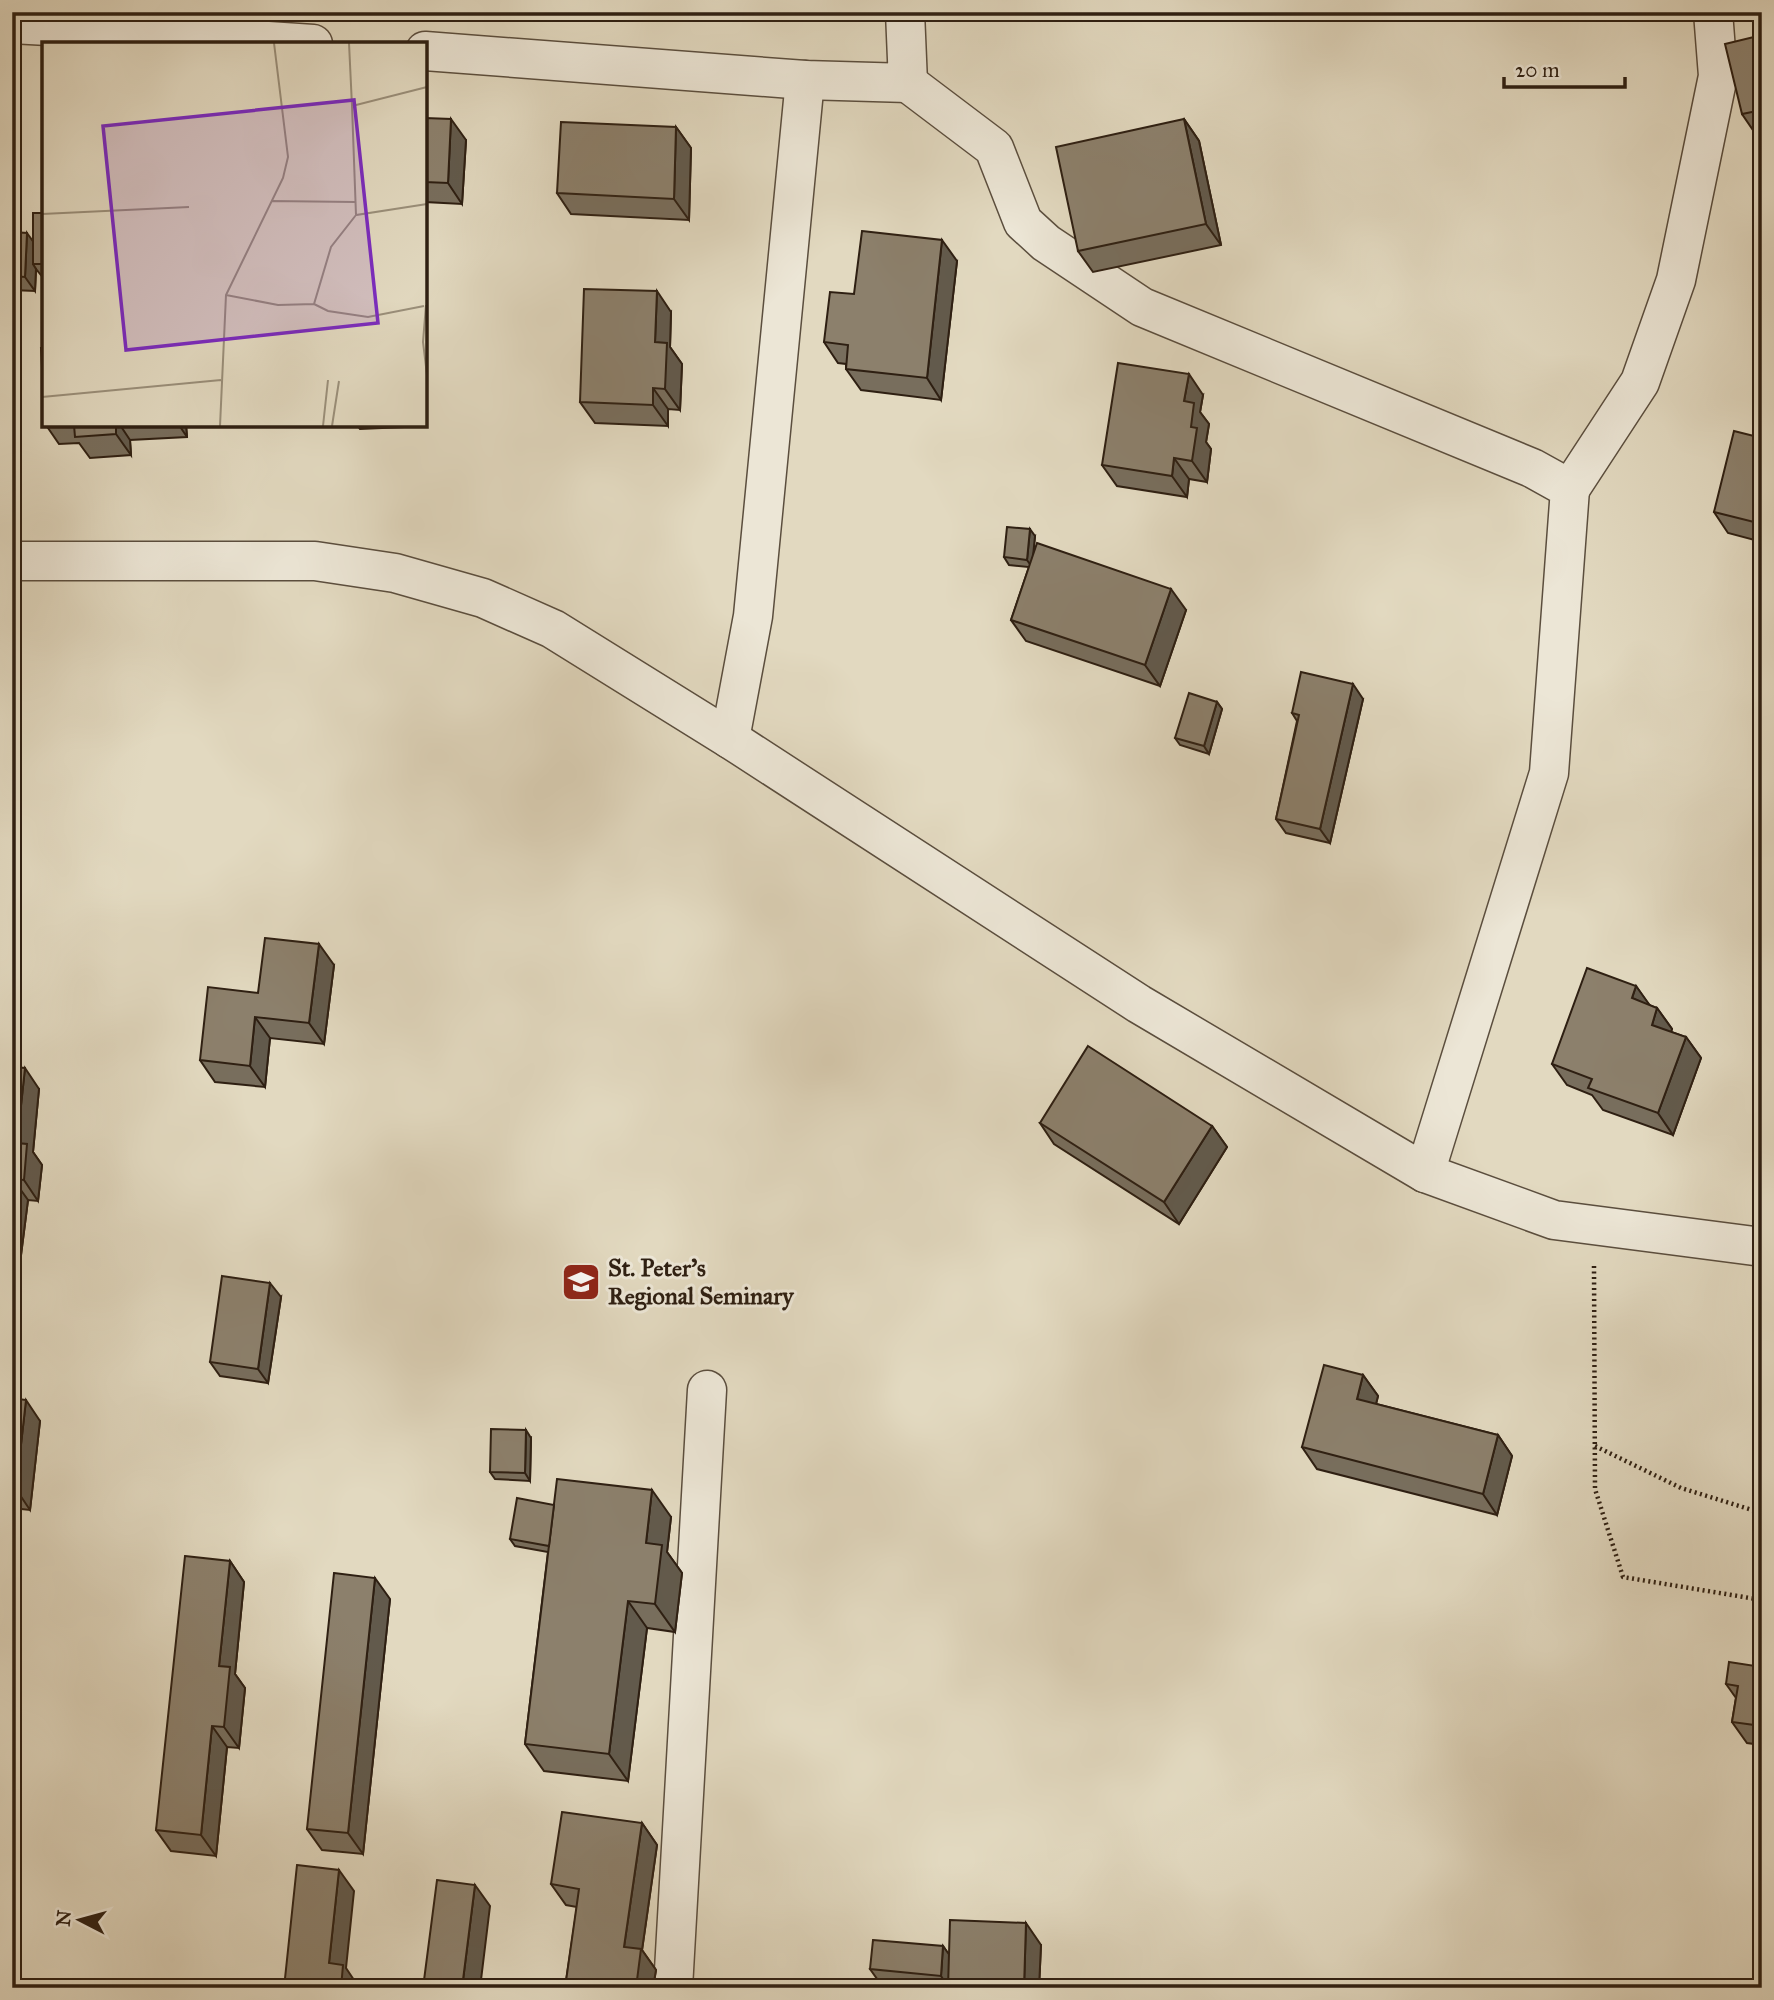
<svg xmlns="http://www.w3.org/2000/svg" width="1774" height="2000" font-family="'IM FELL Great Primer',serif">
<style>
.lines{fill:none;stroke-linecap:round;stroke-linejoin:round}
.minor-casing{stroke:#5b4e3e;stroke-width:41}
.path{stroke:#2e1f12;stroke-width:4.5;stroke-dasharray:2 3.5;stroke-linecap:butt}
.minor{stroke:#ece6d6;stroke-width:38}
.wall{fill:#786e5d;stroke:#2e1f12;stroke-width:2}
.shaded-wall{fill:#625a4c;stroke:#2e1f12;stroke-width:2}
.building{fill:#8c806c;stroke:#2e1f12;stroke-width:2}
.labels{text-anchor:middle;stroke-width:6;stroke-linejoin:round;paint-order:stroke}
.poi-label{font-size:24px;font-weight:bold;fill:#2e1f12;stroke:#ece6d6;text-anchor:start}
.inset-road{fill:none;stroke:#9a8f7a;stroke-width:2}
.view{fill:#7b2cbf;fill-opacity:0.15;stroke:#7b2cbf;stroke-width:3.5}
.inset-edge{fill:none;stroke:#2e1f12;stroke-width:3.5}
</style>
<rect width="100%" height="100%" fill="#e2d9c0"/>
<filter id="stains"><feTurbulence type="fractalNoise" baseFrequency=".00286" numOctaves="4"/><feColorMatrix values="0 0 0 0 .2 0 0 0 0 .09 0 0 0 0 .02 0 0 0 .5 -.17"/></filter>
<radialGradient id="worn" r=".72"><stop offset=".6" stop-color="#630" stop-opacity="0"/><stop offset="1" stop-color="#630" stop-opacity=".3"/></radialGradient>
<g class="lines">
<g class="minor-casing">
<g id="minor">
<polyline points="45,12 48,26 313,44"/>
<polyline points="12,24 48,26"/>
<polyline points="425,51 805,80 908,83 905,12"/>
<polyline points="908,83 994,148 1023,222 1046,243 1142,307 1532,468 1570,489 1549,773 1425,1173"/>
<polyline points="1570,489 1640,382 1676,280 1718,76 1713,12"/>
<polyline points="12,561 315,561 395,573 483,598 553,629 730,739 1139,1004 1425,1173 1554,1220 1762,1247"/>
<polyline points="730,739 753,616 805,80"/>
<polyline points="673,1988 707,1390"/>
</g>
</g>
<g class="path">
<polyline points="1594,1266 1595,1489 1623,1577 1762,1600"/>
<polyline points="1595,1446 1681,1488 1762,1513"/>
</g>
<use href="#minor" class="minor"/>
</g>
<g class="wall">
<polygon points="1762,35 1762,134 1757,136 1742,114"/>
<polygon points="425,118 466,140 462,204 425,202"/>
<polygon points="1184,119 1199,141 1221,245 1093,272 1078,251"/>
<polygon points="676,127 691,148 689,220 571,214 557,193"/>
<polygon points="44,213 44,279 36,269 35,291 12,290 12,232 33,240"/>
<polygon points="957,261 941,400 861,390 846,369 846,364 838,363 824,342 854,294"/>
<polygon points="671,312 670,347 682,364 680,410 668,409 668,426 595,423 580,402"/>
<polygon points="1203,395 1200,412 1209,424 1206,442 1211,449 1207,482 1189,479 1187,497 1117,486 1102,465"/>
<polygon points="46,425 186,425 187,437 130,440 131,455 90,458 79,443 59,444"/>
<polygon points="357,425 404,425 404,427 360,429"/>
<polygon points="1762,438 1762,542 1728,533 1714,512"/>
<polygon points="1035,536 1033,554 1186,610 1160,686 1026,641 1011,620 1029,567 1009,565 1004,557"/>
<polygon points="1363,699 1330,843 1286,833 1276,819 1297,721 1292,713"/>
<polygon points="1217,702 1222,709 1209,754 1180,745 1175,738"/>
<polygon points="334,965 324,1044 270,1038 265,1087 215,1082 200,1060 258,993"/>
<polygon points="1636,986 1649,1005 1657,1008 1672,1029 1671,1032 1686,1037 1701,1058 1673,1135 1603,1110 1592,1095 1567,1085 1552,1064"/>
<polygon points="12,1067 39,1089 33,1152 42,1165 38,1201 28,1200 20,1263 12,1262"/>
<polygon points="1040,1123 1212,1126 1227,1147 1179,1224 1054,1144"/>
<polygon points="281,1297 268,1383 220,1376 210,1362"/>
<polygon points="1363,1375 1378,1396 1376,1404 1498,1435 1512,1456 1497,1515 1317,1469 1302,1447"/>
<polygon points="12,1398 40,1421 30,1510 12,1508"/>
<polygon points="531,1438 530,1481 495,1479 490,1472"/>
<polygon points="554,1505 671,1517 667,1552 682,1573 675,1632 647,1628 628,1781 544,1771 525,1744 548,1552 515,1546 510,1539"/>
<polygon points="230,1561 244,1582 235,1674 245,1688 239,1748 227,1747 216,1856 171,1851 156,1830"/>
<polygon points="390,1599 363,1854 322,1850 307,1829"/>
<polygon points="1762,1667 1762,1745 1747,1743 1732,1722 1736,1698 1726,1684"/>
<polygon points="642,1823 657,1845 642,1950 656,1970 653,1988 565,1988 577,1907 566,1905 551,1884"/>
<polygon points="1041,1945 1039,1988 928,1988 880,1983 870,1969 943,1946 949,1955"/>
</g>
<g class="shaded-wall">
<polygon points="12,113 16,118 14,188 12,185"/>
<polygon points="451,119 466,140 462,204 448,183"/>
<polygon points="1184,119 1199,141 1221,245 1206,224"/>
<polygon points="676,127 691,148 689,220 674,199"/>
<polygon points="27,233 37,247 33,264 36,269 35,291 25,277"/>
<polygon points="942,240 957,261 941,400 927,378"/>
<polygon points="657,291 671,312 670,347 682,364 680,410 665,389 655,342"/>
<polygon points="1189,374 1203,395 1200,412 1209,424 1206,442 1211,449 1207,482 1192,461 1191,427 1184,401"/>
<polygon points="653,388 668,409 668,426 653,405"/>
<polygon points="116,425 120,425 130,440 131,455 116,434"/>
<polygon points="179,425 186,425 187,437"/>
<polygon points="1174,458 1189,479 1187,497 1172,476"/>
<polygon points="1030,529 1035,536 1032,567 1027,560"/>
<polygon points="1171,589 1186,610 1160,686 1145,665"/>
<polygon points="1353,684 1363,699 1330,843 1320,829"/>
<polygon points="1217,702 1222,709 1209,754 1204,746"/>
<polygon points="319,944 334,965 324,1044 309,1023"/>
<polygon points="1636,986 1651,1007 1632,998"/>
<polygon points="1657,1008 1672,1029 1666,1046 1652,1025"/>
<polygon points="255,1017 270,1038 265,1087 250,1066"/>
<polygon points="1686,1037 1701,1058 1673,1135 1658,1113"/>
<polygon points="25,1068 39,1089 33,1152 42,1165 38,1201 24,1180 17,1143"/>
<polygon points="1212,1126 1227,1147 1179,1224 1164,1202"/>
<polygon points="13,1179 28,1200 20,1263 12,1251"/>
<polygon points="270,1283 281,1297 268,1383 258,1369"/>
<polygon points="1363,1375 1378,1396 1372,1420 1357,1399"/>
<polygon points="26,1400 40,1421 30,1510 16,1489"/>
<polygon points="526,1430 531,1438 530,1481 525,1473"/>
<polygon points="1498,1435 1512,1456 1497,1515 1483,1494"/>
<polygon points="652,1490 671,1517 667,1552 682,1573 675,1632 655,1604 646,1543"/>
<polygon points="230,1561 244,1582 235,1674 245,1688 239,1748 224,1727 219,1666"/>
<polygon points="375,1578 390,1599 363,1854 348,1833"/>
<polygon points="628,1601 647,1628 628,1781 609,1754"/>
<polygon points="212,1726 227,1747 216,1856 201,1835"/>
<polygon points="642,1823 657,1845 642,1950 656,1970 653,1988 636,1988 624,1947"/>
<polygon points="339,1870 354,1891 346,1968 358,1986 358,1988 341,1988 329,1963"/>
<polygon points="475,1885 490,1906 480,1988 462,1988"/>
<polygon points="1026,1923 1041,1945 1039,1988 1024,1988"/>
<polygon points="943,1946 953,1960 949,1988 941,1976"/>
</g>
<g class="building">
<polygon points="1762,35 1762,110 1742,114 1725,44"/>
<polygon points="425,118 451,119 448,183 425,182"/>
<polygon points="1184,119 1206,224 1078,251 1056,147"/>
<polygon points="561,122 676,127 674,199 557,193"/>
<rect x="33" y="213" width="11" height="51"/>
<polygon points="862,231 942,240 927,378 846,369 848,345 824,342 830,292 854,294"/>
<polygon points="12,232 27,233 25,277 12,276"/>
<polygon points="584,289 657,291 655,342 667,343 665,389 653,388 653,405 580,402"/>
<polygon points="41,348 44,348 44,407"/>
<polygon points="1118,363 1189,374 1184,401 1194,403 1191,427 1197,428 1192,461 1174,458 1172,476 1102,465"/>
<polygon points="74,425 116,425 116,434 75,437"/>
<polygon points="1734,431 1762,438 1762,524 1714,512"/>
<polygon points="1007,527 1030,529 1027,560 1004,557"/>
<polygon points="1037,543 1171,589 1145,665 1011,620"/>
<polygon points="1301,672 1353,684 1320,829 1276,819 1299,715 1292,713"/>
<polygon points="1189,693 1217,702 1204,746 1175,738"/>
<polygon points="265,938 319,944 309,1023 255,1017 250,1066 200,1060 208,987 258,993"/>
<polygon points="1587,968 1636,986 1632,998 1657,1008 1652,1025 1686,1037 1658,1113 1588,1088 1592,1079 1552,1064"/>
<polygon points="1088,1046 1212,1126 1164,1202 1040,1123"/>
<polygon points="12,1067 25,1068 17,1143 27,1144 24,1180 13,1179 12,1185"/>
<polygon points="222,1276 270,1283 258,1369 210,1362"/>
<polygon points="1324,1365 1363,1375 1357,1399 1498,1435 1483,1494 1302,1447"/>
<polygon points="12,1398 26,1400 16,1489 12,1489"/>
<polygon points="491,1429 526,1430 525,1473 490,1472"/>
<polygon points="557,1479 652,1490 646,1543 662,1545 655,1604 628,1601 609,1754 525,1744"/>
<polygon points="517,1498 554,1505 549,1546 510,1539"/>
<polygon points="185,1556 230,1561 219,1666 230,1667 224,1727 212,1726 201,1835 156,1830"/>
<polygon points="334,1573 375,1578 348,1833 307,1829"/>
<polygon points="1729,1662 1762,1667 1762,1726 1732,1722 1738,1686 1726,1684"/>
<polygon points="562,1812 642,1823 624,1947 641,1949 636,1988 565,1988 579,1889 551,1884"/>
<polygon points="297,1865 339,1870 329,1963 343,1965 341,1988 284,1988"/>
<polygon points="437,1880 475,1885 462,1988 423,1988"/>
<polygon points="950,1920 1026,1923 1024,1988 948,1988"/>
<polygon points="873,1940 943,1946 941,1976 870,1969"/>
</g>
<defs>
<g id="university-square" transform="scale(2.0125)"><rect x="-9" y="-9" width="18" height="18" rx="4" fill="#8f2418" stroke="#ece6d6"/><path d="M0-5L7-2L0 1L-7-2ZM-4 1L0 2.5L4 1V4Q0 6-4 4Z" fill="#fff"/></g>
</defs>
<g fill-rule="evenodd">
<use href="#university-square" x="581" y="1282"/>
</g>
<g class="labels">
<g class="poi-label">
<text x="608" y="1276">St. Peter’s<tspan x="608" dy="28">Regional Seminary</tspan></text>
</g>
</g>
<g transform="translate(42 42)">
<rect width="385" height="385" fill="#e2d9c0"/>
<path class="inset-road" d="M307,1L310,64M385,45L310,64L314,173L385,162M229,159L313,160M0,172L147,165M184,253L236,263L272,262L289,205L314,173M272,262L286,269L326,275L382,264M384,263L381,300L385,333M0,355L179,338M178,384L184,253L241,136L246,115L232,1M281,384L286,338M290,384L297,339"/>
<path class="view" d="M312,58L336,281L84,308L61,84Z"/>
<rect width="385" height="385" class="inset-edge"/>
</g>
<rect width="1774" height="2000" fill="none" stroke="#e2d9c0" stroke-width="42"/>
<rect x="14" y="14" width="1746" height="1972" fill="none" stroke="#2e1f12" stroke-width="3.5"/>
<rect x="21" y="21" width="1732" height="1958" fill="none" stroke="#2e1f12" stroke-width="2"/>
<g transform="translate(80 1920) rotate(276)" stroke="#ece6d6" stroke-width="5" paint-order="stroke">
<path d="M0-5L12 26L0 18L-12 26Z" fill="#2e1f12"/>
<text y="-10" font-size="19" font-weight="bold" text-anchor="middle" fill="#2e1f12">N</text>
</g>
<path d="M1504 77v10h121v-10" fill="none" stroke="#2e1f12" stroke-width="3.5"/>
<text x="1515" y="77" font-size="21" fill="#2e1f12" stroke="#ece6d6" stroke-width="5" paint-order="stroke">20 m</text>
<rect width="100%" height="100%" filter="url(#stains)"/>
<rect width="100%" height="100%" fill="url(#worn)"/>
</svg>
